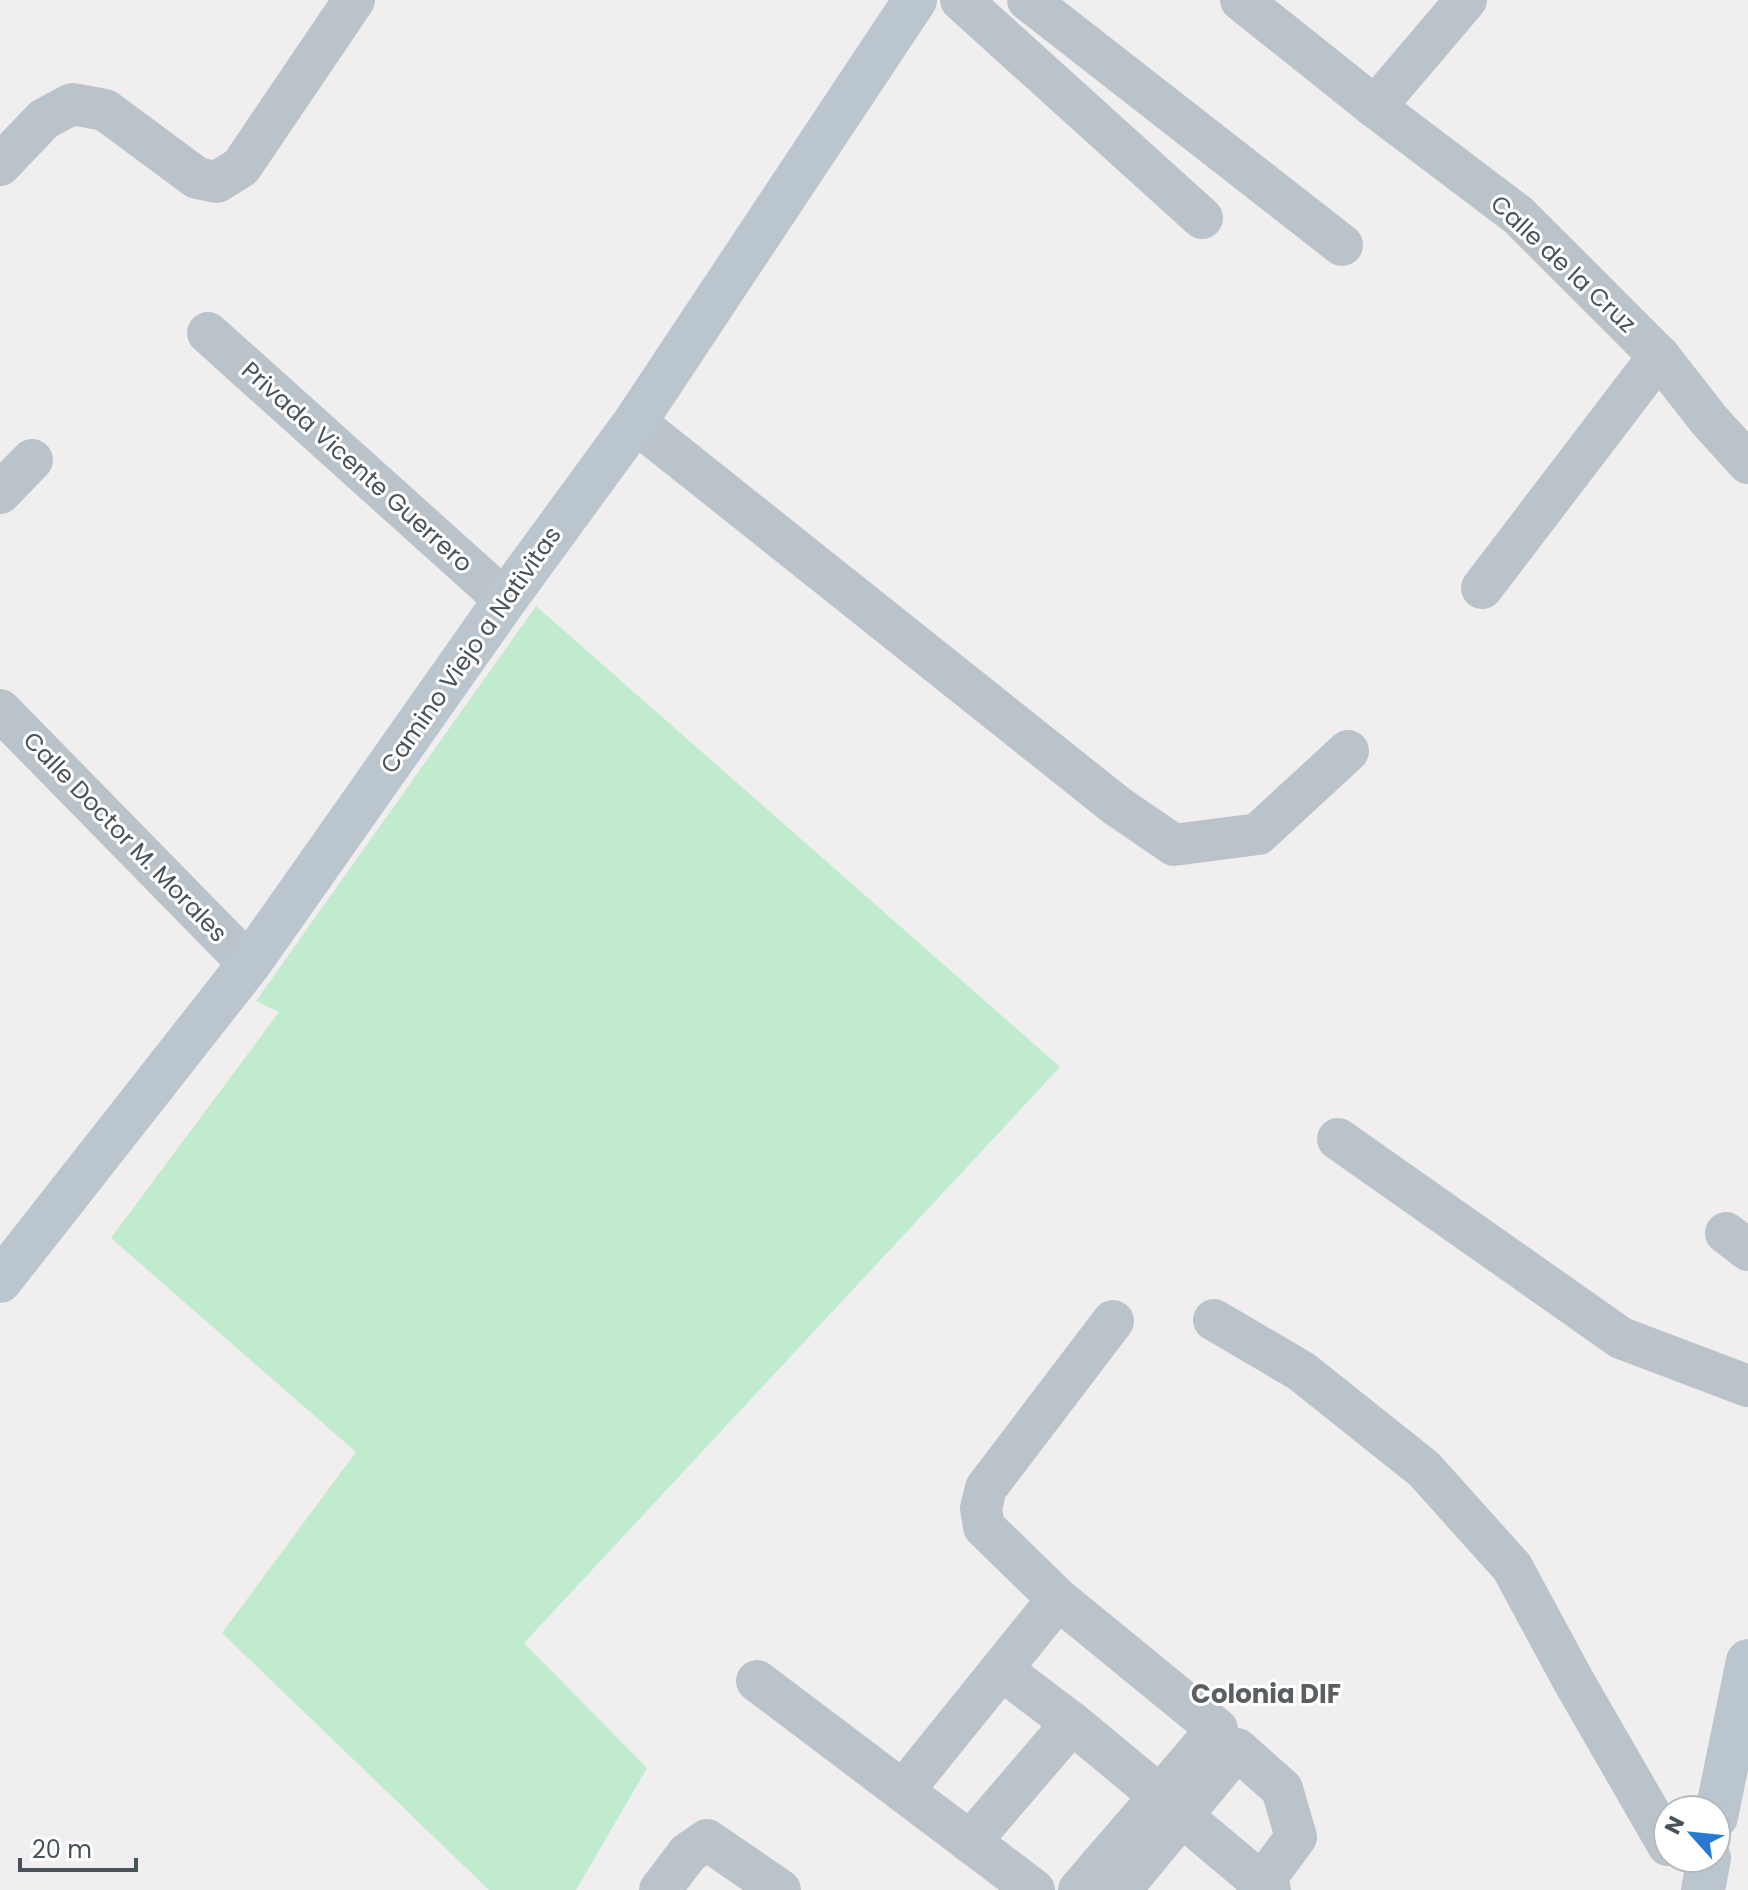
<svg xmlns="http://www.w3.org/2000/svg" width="1748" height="1890" font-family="Poppins,sans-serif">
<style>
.green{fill:#c0ebce}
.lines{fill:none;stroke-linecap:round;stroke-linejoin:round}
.street{stroke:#bac3ca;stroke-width:42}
.secondary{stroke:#bbc5ce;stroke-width:44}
.labels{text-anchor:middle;stroke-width:6;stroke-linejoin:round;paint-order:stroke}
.street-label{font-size:24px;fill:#48525a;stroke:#fff}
.neighbourhood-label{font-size:26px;font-weight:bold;fill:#5b5f62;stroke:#fff}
</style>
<rect width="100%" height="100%" fill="#f0eeee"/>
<polygon class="green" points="536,606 1060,1067 524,1643 647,1768 576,1890 489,1890 222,1633 356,1452 111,1238 279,1012 256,1001"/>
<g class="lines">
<g class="street">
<polyline points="961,0 1202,218"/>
<polyline points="1028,0 1342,245"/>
<polyline points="1241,0 1375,107 1518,215 1659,356 1709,420 1748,463"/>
<polyline points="1375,107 1466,0"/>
<polyline points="0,165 44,119 72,104 105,110 197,178 217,182 241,167 354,0"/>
<polyline points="208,333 505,600"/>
<polyline points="635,422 1117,806 1174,845 1258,834 1348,751"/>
<polyline points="0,493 32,460"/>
<polyline points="1482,588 1659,356"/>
<polyline points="0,710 249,964"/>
<polyline points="1338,1139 1621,1338 1748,1386"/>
<polyline points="1726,1233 1748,1250"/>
<polyline points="1214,1320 1301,1371 1424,1469 1512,1567 1573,1680 1668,1845"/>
<polyline points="1002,1670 1072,1723"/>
<polyline points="757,1681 1034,1890"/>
<polyline points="903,1791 1058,1599 984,1527 981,1508 986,1488 1113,1321"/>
<polyline points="1183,1817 1270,1890"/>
<polyline points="970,1842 1072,1723 1160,1796 1217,1729 1058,1599"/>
<polyline points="1101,1864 1126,1883 1237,1749 1282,1789 1296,1837 1257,1890"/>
<polyline points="660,1890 688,1853 707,1840 780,1890"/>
<polyline points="1079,1890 1160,1796"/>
</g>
<g class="secondary">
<polyline points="0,1281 249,964 505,600 635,422 915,0"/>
<polyline points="1716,1817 1748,1661"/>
<polyline points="1703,1890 1709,1858"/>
</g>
</g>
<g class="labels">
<g class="street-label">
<text transform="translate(1563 264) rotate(43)" y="8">Calle de la Cruz</text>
<text transform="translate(357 467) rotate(42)" y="8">Privada Vicente Guerrero</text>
<text transform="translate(471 650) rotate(-55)" y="8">Camino Viejo a Nativitas</text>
<text transform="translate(125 837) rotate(46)" y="8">Calle Doctor M. Morales</text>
</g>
<g class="neighbourhood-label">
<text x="1266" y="1703">Colonia DIF</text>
</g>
</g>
<g transform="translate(1692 1834) rotate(297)"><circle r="38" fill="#ffffff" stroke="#b6babd" stroke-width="2"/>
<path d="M0-6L14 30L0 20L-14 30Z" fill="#287ad0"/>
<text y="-12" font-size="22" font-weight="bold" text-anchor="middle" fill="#48525a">N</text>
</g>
<path d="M20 1858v12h116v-12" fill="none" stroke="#48525a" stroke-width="4"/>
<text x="32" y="1858" font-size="24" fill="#48525a" stroke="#ffffff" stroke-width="6" paint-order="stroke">20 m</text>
</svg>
